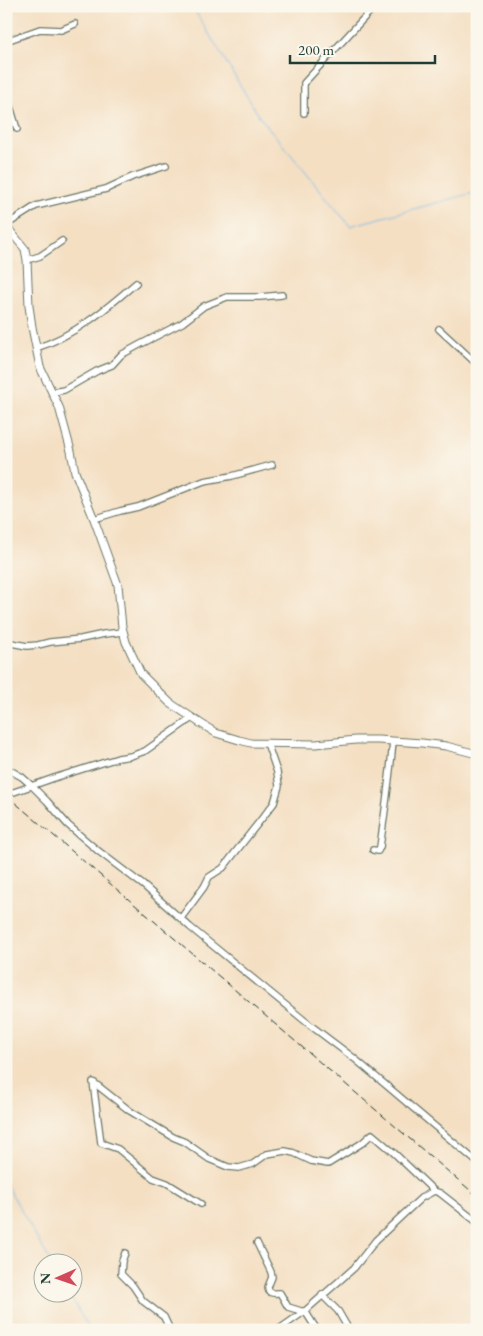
<svg xmlns="http://www.w3.org/2000/svg" width="483" height="1336" font-family="'EB Garamond',serif">
<style>
.lines{fill:none;stroke-linecap:round;stroke-linejoin:round}
.stream{stroke:#71b8e8;stroke-width:1}
.minor-tunnel{stroke:#c9bfa6;stroke-width:5.5;stroke-dasharray:5.5 3;stroke-linecap:butt}
.minor-casing{stroke:#6a7666;stroke-width:8}
.tertiary-casing{stroke:#6a7666;stroke-width:9}
.minor{stroke:#fff;stroke-width:5.5}
.tertiary{stroke:#fff;stroke-width:7}
.rail{stroke:#1f3d34;stroke-width:1;stroke-dasharray:8 4;stroke-linecap:butt}
</style>
<rect width="100%" height="100%" fill="#fbf7ec"/>
<filter id="ink" filterUnits="userSpaceOnUse"><feTurbulence type="fractalNoise" baseFrequency=".02" numOctaves="2"/><feDisplacementMap in="SourceGraphic" scale="10" xChannelSelector="R" yChannelSelector="G"/><feConvolveMatrix kernelMatrix="1 2 1 2 8 2 1 2 1" color-interpolation-filters="sRGB"/></filter>
<filter id="wash" filterUnits="userSpaceOnUse"><feTurbulence type="fractalNoise" baseFrequency=".0096" numOctaves="4" result="noise"/><feDisplacementMap in="SourceGraphic" scale="20" xChannelSelector="R" yChannelSelector="G"/><feGaussianBlur stdDeviation="1.12" result="paint"/><feColorMatrix in="noise" values="0 0 0 0 0 0 0 0 0 0 0 0 0 0 0 0 0 1.4 0 .05"/><feComposite in="paint" operator="in"/></filter>
<g filter="url(#wash)">
<rect width="100%" height="100%" fill="#f4dfc3"/>
<g class="lines">
<g class="stream">
<polyline points="192,6 259,116 350,226 477,192"/>
<polyline points="6,1184 52,1264"/>
<polyline points="69,1294 90,1330"/>
</g>
</g>
</g>
<g filter="url(#ink)">
<g class="lines">
<polyline class="minor-tunnel" points="6,794 14,792"/>
<g class="minor-casing">
<g id="minor">
<polyline points="6,41 40,29 61,30 75,24"/>
<polyline points="6,93 17,129"/>
<polyline points="304,113 304,83 375,6"/>
<polyline points="6,225 36,206 106,189 132,177 166,166"/>
<polyline points="27,260 40,256 62,241"/>
<polyline points="439,329 477,364"/>
<path d="M36,348C74,336 106,309 136,283"/>
<polyline points="53,392 64,390 97,371 112,365 121,355 141,344 182,323 204,306 227,297 260,297 282,295"/>
<polyline points="94,519 120,511 138,507 204,481 232,476 272,465"/>
<polyline points="6,642 27,646 38,645 50,642 81,639 104,634 123,632"/>
<polyline points="6,768 22,777 32,786 47,801 68,825 97,850 143,885 190,927 310,1025 355,1059 477,1162"/>
<polyline points="14,792 54,778 118,758 131,756 145,751 192,718"/>
<path d="M373,850L378,851L380,847C385,811 390,776 393,741"/>
<polyline points="181,918 204,887 209,877 223,868 274,803 279,786 277,772 267,743"/>
<polyline points="201,1204 167,1183 153,1178 118,1149 101,1143 93,1082 130,1111 173,1137 185,1142 209,1159 228,1167 239,1168 253,1164 267,1154 285,1151 294,1153 311,1161 328,1164 362,1143 372,1134 392,1151 434,1191"/>
<path d="M257,1243L271,1272L272,1277L268,1287C268,1295 275,1293 280,1293L288,1307L301,1311H305L317,1330"/>
<polyline points="125,1253 122,1261 121,1274 133,1286 143,1301 164,1317 170,1330"/>
<polyline points="322,1295 338,1311 349,1330"/>
<polyline points="278,1330 305,1311 354,1268 376,1240 421,1198 434,1191 440,1193 477,1222"/>
</g>
</g>
<g class="tertiary-casing">
<polyline id="tertiary" points="6,226 25,249 27,260 29,306 32,327 40,367 59,407 71,451 75,472 94,519 118,585 122,627 126,642 141,674 170,703 200,723 216,733 239,740 251,743 316,744 356,740 378,740 422,743 446,746 477,754"/>
</g>
<use href="#minor" class="minor"/>
<use href="#tertiary" class="tertiary"/>
<polyline class="rail" points="6,795 477,1196"/>
</g>
</g>
<rect width="483" height="1336" fill="none" stroke="#fbf7ec" stroke-width="25"/>
<g transform="translate(58 1278) rotate(268)"><circle r="24" fill="#fbf7ec" stroke="#a3ada2"/>
<path d="M0-4L9 19L0 12L-9 19Z" fill="#d1495b"/>
<text y="-8" font-size="14" font-weight="bold" text-anchor="middle" fill="#1f3d34">N</text>
</g>
<path d="M290 55v8h145v-8" fill="none" stroke="#1f3d34" stroke-width="2.5"/>
<text x="298" y="55" font-size="15" fill="#1f3d34" stroke="#fbf7ec" stroke-width="4" paint-order="stroke">200 m</text>
</svg>
